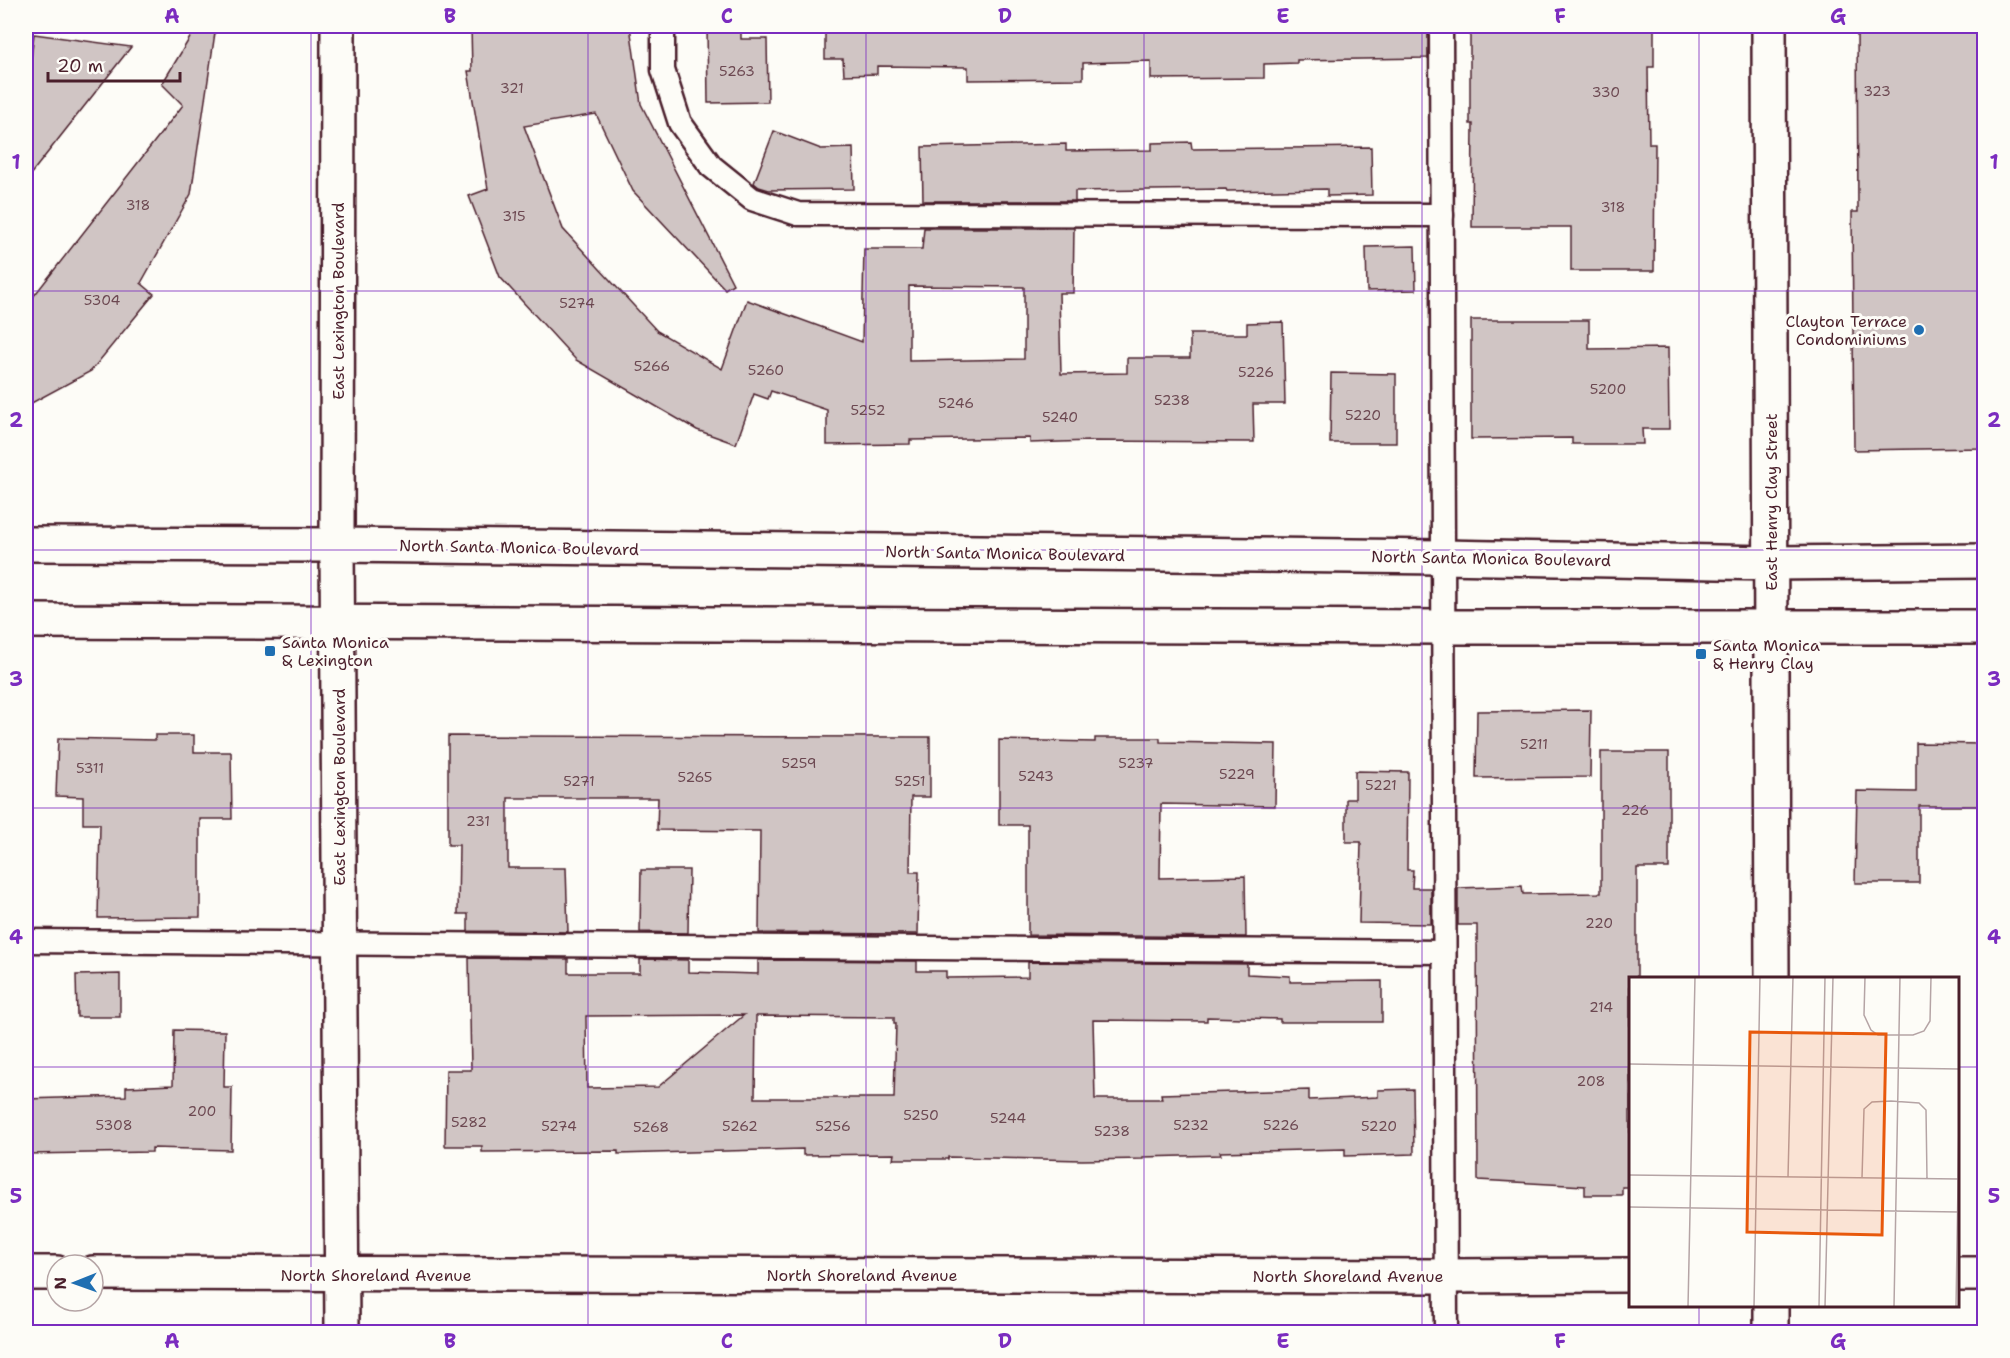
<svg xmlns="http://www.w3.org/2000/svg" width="2010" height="1358" font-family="'Shantell Sans',sans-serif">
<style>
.building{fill:#d0c5c4;stroke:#4a1f2b;stroke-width:1.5;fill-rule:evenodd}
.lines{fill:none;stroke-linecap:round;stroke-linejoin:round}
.lane-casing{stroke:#4a1f2b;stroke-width:27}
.street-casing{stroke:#4a1f2b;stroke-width:38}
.secondary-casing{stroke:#4a1f2b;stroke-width:38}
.lane{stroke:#fdfcf7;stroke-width:22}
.street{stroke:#fdfcf7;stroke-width:33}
.secondary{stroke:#fdfcf7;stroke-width:33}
.grid{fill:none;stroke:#7b2cbf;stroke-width:1.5;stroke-opacity:0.55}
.poi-dot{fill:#1f6fb2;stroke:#fdfcf7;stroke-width:2}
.labels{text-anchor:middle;stroke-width:6;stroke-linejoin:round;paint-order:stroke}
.number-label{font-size:14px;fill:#6c4851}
.street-label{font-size:16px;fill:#4a1f2b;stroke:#fdfcf7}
.poi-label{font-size:16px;fill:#4a1f2b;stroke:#fdfcf7;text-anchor:start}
.inset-road{fill:none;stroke:#b5a4a5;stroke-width:1.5}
.view{fill:#e8590c;fill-opacity:0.15;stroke:#e8590c;stroke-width:3}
.inset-edge{fill:none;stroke:#4a1f2b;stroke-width:3}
.neatline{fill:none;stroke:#7b2cbf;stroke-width:2}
.grid-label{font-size:20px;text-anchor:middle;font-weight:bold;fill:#7b2cbf}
</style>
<rect width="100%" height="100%" fill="#fdfcf7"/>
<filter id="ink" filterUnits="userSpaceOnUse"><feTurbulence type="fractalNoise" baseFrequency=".0167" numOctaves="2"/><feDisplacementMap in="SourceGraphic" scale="12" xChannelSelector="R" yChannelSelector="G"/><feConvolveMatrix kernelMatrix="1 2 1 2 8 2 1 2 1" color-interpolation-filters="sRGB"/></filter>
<g filter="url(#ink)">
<g class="building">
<polygon points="197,26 216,26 191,194 141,283 154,294 91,371 26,406 26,306 183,105 162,84"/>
<path d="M471,26H630L641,104L733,284L725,289L633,191L596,114L524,126L563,229L657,331L722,369L747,300L862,342L864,249H922L924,228H1074L1073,293H1059L1061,374L1127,373V358H1190V334H1247V323L1283,322L1285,404H1253L1254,442L1091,441L1030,443V438L910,440V444L827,445V410L771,391L768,399L754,394L736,444L697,430L576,360L500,277L469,196L488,189L468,71H472ZM909,286L1024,287V359L909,361Z"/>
<polygon points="707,26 741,26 741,39 767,39 768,102 708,103"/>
<polygon points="825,26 1428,26 1428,58 1297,60 1297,63 1264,64 1264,78 1151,79 1151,61 1083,63 1083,79 968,80 968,67 877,66 877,74 844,75 843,59 825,59"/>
<polygon points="1470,26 1654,26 1654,67 1648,67 1649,144 1655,144 1654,271 1571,271 1571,227 1472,227 1473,124 1470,124"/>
<polygon points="1857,26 1984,26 1984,448 1854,450 1852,212 1858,212"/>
<polygon points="34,34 131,47 26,180 26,102"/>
<polygon points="774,131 821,149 853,148 854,189 769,190 759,187 754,183"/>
<polygon points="1191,142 1192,149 1371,147 1372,195 1327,196 1327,189 1227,191 1226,189 1075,191 1075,201 923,201 922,147 1066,144 1066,151 1152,150 1152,143"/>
<polygon points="1415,246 1416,290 1367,291 1366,247"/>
<polygon points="1471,320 1589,320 1589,349 1668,348 1669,429 1642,429 1643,444 1572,444 1572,438 1471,439"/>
<polygon points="1331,373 1396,374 1396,443 1330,443"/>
<polygon points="1591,710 1590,777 1476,778 1477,711"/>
<polygon points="155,735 194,735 194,752 231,752 232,819 200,819 200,917 98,918 100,824 83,824 83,797 56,796 58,738 155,740"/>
<polygon points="448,736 930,737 930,797 911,797 910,872 919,872 918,934 759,933 760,831 657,830 658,798 508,798 508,868 566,868 568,932 468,931 468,914 458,914 459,845 448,845"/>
<polygon points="1095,738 1160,738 1160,742 1276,744 1275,806 1161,804 1160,878 1245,876 1246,937 1028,935 1028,825 999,825 999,740 1095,742"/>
<polygon points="1916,743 1984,744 1984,806 1919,806 1919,883 1855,883 1857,791 1916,792"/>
<polygon points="1601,752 1669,752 1669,868 1637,868 1637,978 1630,978 1630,1187 1622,1187 1622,1195 1585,1195 1585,1186 1478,1180 1477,925 1458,925 1458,888 1522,886 1523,894 1601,893"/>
<polygon points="1355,771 1408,772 1407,870 1413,870 1412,888 1431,888 1431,924 1359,923 1361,842 1346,842 1346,799 1355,799"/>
<polygon points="641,870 689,870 688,933 640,932"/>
<path d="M469,958L568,959V973H640V959L688,960V972L758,974V960L917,961V971H946V978L1028,977V962L1247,964V974L1290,976V982L1382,981V1022H1280V1019L1207,1017V1021L1093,1020L1095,1099H1162L1161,1094L1309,1090V1100L1378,1097V1090L1413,1089L1414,1154L1345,1156V1149L1220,1152L1221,1155L1143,1157V1159L1082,1160L948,1157V1159H893L894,1154L803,1155V1149L618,1154V1151L482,1152V1146H445L446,1070H471ZM744,1015L658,1087L587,1088L586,1016ZM756,1016L894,1017V1023H896L894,1098H755Z"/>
<polygon points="120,974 120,1017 77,1017 76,975"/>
<polygon points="174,1030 225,1031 224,1087 232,1087 231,1150 152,1148 152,1152 26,1154 26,1099 126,1096 126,1087 173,1085"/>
</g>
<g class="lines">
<g class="lane-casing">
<g id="lane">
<polyline points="663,26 663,70 680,123 711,166 752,199 798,214 1442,215"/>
<polyline points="1441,26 1446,1332"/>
<polyline points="26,941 1444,952"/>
</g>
</g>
<g class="street-casing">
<g id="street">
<polyline points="338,26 337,545 342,1332"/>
<polyline points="1769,26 1772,978"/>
<polyline points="26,1273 57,1273"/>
<polyline points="93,1273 1445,1276 1630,1275"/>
<polyline points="1958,1274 1984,1274"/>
<polyline points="1771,1332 1771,1306"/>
</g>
</g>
<g class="secondary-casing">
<g id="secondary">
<polyline points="26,544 337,545 1442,557 1771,563 1984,561"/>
<polyline points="26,621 1443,627 1984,627"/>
</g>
</g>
<use href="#lane" class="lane"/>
<use href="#street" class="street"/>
<use href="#secondary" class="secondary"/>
</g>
</g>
<path class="grid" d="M311,26V1332M588,26V1332M866,26V1332M1144,26V1332M1422,26V1332M1699,26V978M26,291H1984M26,550H1984M26,808H1984M26,1067H1630M1958,1067H1984M1699,1306V1332"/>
<g class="poi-dot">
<circle cx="1919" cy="330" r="6"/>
<rect x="264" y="645" width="12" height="12" rx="3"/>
<rect x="1695" y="648" width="12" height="12" rx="3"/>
</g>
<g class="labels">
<g class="number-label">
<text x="737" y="76">5263</text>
<text x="512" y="93">321</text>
<text x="1877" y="96">323</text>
<text x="1606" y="97">330</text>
<text x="138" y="210">318</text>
<text x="1613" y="212">318</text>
<text x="514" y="221">315</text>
<text x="102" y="305">5304</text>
<text x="577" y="308">5274</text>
<text x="652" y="371">5266</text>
<text x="766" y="375">5260</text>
<text x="1256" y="377">5226</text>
<text x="1608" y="394">5200</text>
<text x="1172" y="405">5238</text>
<text x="956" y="408">5246</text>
<text x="868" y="415">5252</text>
<text x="1363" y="420">5220</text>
<text x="1060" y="422">5240</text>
<text x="1534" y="749">5211</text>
<text x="799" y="768">5259</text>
<text x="1136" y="768">5237</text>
<text x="90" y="773">5311</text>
<text x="1237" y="779">5229</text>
<text x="1036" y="781">5243</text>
<text x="695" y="782">5265</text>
<text x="579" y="786">5271</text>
<text x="910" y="786">5251</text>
<text x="1381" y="790">5221</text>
<text x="1635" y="815">226</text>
<text x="478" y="826">231</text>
<text x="1599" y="928">220</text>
<text x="1601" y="1012">214</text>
<text x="1591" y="1086">208</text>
<text x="202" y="1116">200</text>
<text x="921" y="1120">5250</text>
<text x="1008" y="1123">5244</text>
<text x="469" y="1127">5282</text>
<text x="114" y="1130">5308</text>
<text x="1191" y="1130">5232</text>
<text x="1281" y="1130">5226</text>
<text x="559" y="1131">5274</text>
<text x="740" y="1131">5262</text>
<text x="833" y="1131">5256</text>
<text x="1379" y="1131">5220</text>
<text x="651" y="1132">5268</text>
<text x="1112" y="1136">5238</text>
</g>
<g class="street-label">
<text transform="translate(338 301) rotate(-90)" y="6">East Lexington Boulevard</text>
<text transform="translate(1771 502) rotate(-90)" y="6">East Henry Clay Street</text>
<text transform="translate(519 547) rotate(1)" y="6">North Santa Monica Boulevard</text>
<text transform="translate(1005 553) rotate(1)" y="6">North Santa Monica Boulevard</text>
<text transform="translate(1491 558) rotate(1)" y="6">North Santa Monica Boulevard</text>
<text transform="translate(339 787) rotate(-90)" y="6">East Lexington Boulevard</text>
<text x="376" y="1281">North Shoreland Avenue</text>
<text x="862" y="1281">North Shoreland Avenue</text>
<text x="1348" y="1282">North Shoreland Avenue</text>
</g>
<g class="poi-label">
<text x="1907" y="327" text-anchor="end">Clayton Terrace<tspan x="1907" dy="18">Condominiums</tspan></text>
<text x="282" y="648">Santa Monica<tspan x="282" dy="18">&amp; Lexington</tspan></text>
<text x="1713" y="651">Santa Monica<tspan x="1713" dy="18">&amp; Henry Clay</tspan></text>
</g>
</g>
<g transform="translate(1629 977)">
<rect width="330" height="330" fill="#fdfcf7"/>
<path class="inset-road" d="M236,0L235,38L242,53L249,58H284L295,54L301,44L302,0M0,87L330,92M0,198L330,202M159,200L164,0M233,201L235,132L243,125L262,124L290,126L297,133L298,202M0,230L330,235M59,330L66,0M125,330L131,0M190,330L196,0M196,330L204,0M265,330L271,0M327,330L330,143"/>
<path class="view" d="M121,55L257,57L253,258L118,255Z"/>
<rect width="330" height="330" class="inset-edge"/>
</g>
<rect width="2010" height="1358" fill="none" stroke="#fdfcf7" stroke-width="66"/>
<g transform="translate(75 1283) rotate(269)"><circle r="28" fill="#fdfcf7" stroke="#b5a4a5" stroke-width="1.5"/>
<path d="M0-4.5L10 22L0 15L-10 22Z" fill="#1f6fb2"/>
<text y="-9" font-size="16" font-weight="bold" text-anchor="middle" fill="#4a1f2b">N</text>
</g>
<path d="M48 72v9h132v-9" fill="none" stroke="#4a1f2b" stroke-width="3"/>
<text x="57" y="72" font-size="18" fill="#4a1f2b" stroke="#fdfcf7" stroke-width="4.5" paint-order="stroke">20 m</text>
<rect x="33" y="33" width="1944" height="1292" class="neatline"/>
<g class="grid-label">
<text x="172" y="23">A</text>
<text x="450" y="23">B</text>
<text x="727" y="23">C</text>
<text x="1005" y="23">D</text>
<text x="1283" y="23">E</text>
<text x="1560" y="23">F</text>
<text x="1838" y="23">G</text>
<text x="16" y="169">1</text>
<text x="1994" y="169">1</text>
<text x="16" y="427">2</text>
<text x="1994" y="427">2</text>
<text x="16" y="686">3</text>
<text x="1994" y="686">3</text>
<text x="16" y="944">4</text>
<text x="1994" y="944">4</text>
<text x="16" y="1203">5</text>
<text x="1994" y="1203">5</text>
<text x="172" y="1348">A</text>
<text x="450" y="1348">B</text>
<text x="727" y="1348">C</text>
<text x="1005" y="1348">D</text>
<text x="1283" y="1348">E</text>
<text x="1560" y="1348">F</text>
<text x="1838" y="1348">G</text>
</g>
</svg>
